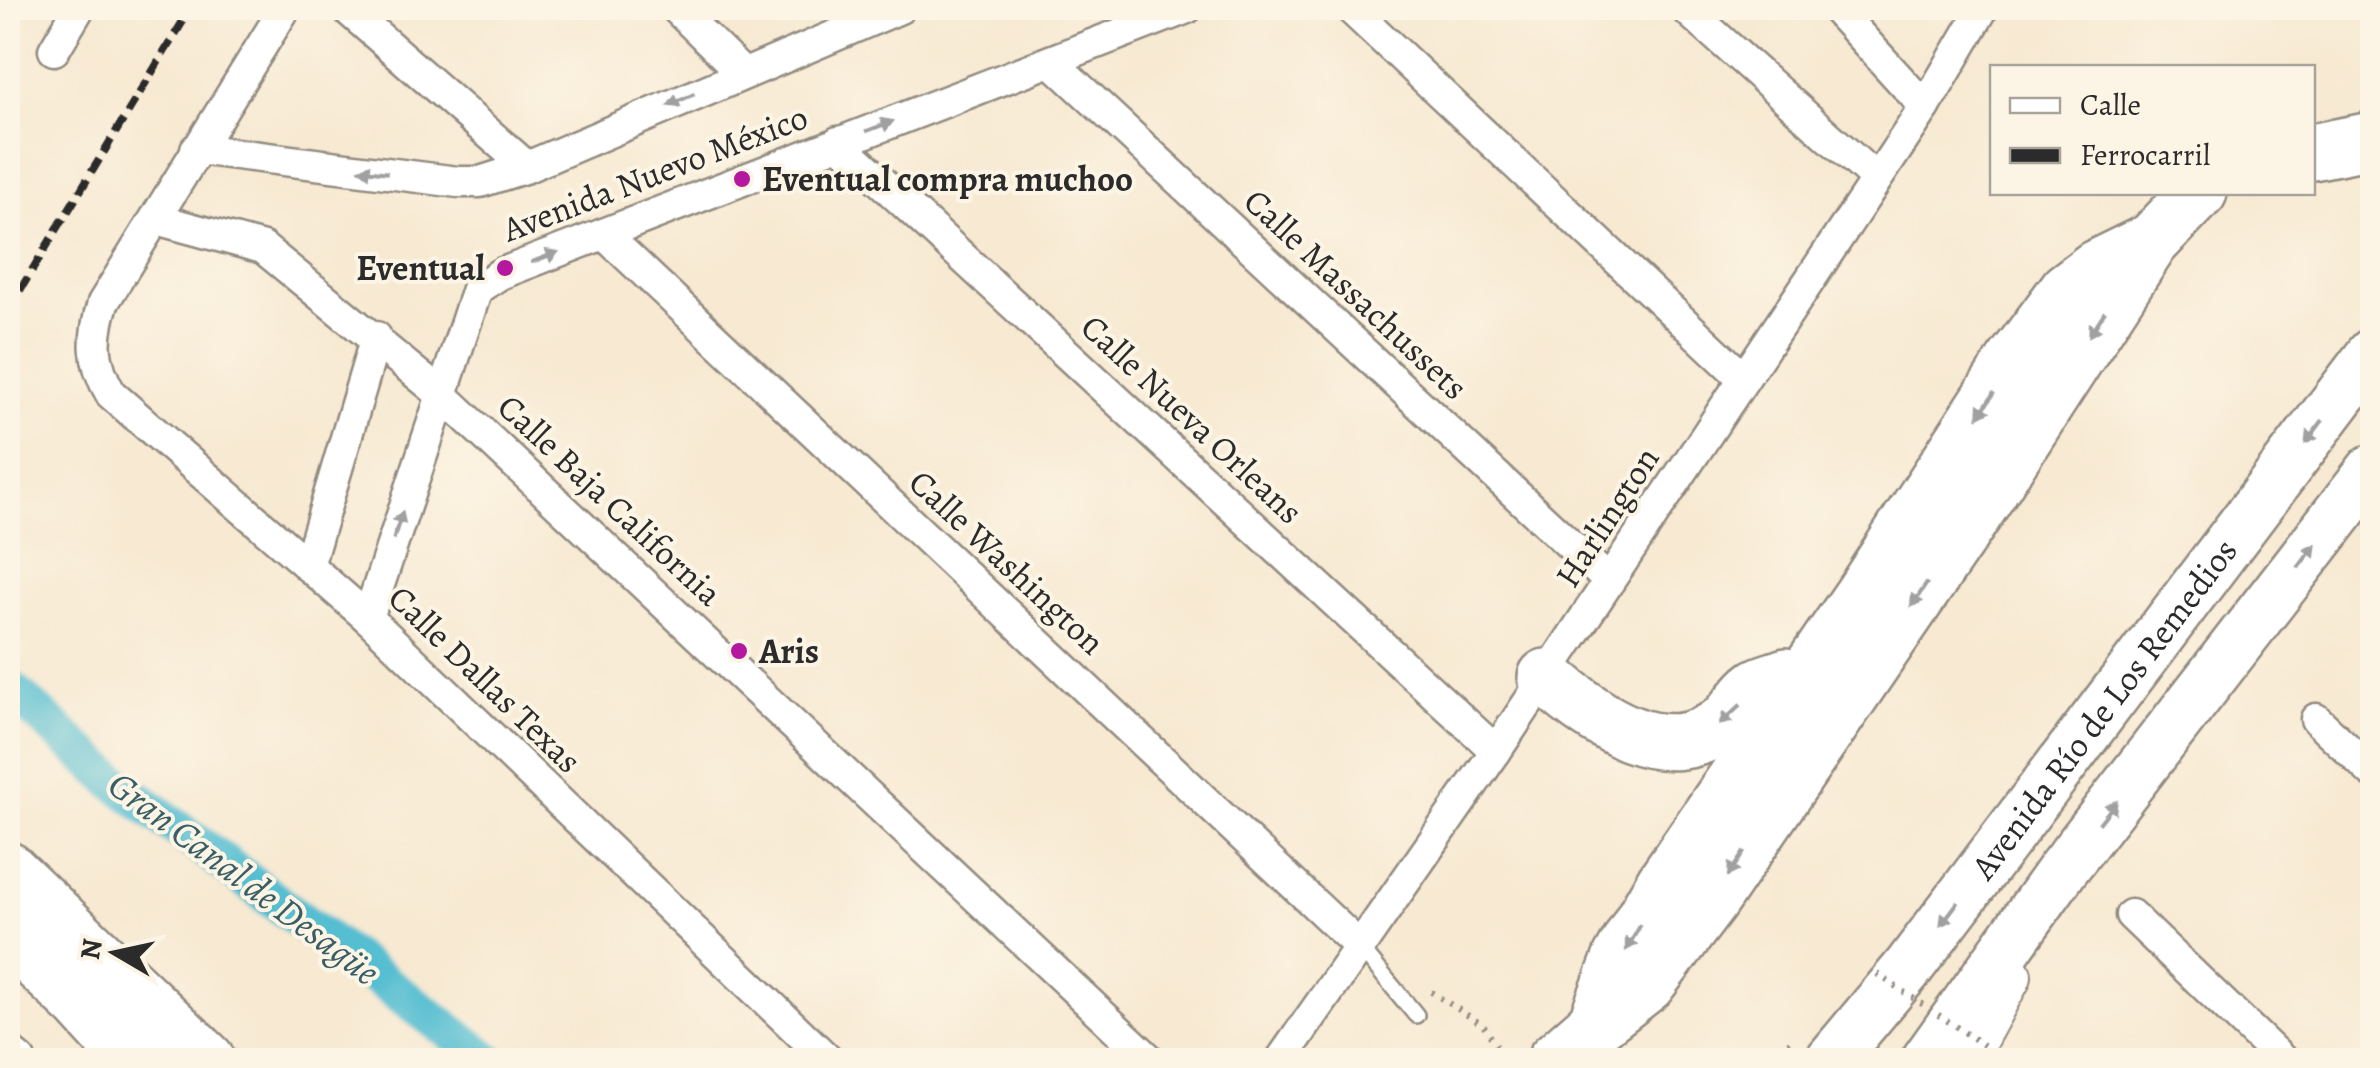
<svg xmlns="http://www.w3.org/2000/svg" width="2380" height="1068" font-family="Alegreya,serif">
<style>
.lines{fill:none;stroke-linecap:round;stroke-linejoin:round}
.canal{stroke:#55bed1;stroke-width:38}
.service-casing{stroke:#918a7e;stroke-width:20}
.minor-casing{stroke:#918a7e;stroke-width:35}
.primary-casing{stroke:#918a7e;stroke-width:52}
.trunk-casing{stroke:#918a7e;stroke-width:55}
.motorway-casing{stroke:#918a7e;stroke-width:60}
.path{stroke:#918a7e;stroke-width:6;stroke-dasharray:2.5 8;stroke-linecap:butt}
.service{stroke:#fff;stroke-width:15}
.minor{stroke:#fff;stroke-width:30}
.primary{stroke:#fff;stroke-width:48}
.trunk{stroke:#fff;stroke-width:50}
.motorway{stroke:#fff;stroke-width:55}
.rail{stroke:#2b2b2b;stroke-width:8;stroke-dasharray:15 8;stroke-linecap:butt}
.path-bridge{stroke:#918a7e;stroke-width:6;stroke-dasharray:2.5 8;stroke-linecap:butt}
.oneway{fill:#a0a0a0}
.poi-dot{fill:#b5179e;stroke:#fcf5e5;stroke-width:4}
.labels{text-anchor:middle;stroke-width:8;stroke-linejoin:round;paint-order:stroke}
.street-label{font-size:35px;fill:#2b2b2b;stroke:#fcf5e5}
.poi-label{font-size:35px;font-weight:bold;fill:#2b2b2b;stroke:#fcf5e5;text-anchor:start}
.water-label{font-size:38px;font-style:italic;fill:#3a5e65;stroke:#fcf5e5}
</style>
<rect width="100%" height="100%" fill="#fcf5e5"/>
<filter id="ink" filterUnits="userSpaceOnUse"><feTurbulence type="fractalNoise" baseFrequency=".01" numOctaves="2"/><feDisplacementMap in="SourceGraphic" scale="20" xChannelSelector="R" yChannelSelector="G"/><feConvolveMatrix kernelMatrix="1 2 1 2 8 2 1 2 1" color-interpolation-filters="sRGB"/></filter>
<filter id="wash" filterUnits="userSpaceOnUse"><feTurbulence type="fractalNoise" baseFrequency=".0048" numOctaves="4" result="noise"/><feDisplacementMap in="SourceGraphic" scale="40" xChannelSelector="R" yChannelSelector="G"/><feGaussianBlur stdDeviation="2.25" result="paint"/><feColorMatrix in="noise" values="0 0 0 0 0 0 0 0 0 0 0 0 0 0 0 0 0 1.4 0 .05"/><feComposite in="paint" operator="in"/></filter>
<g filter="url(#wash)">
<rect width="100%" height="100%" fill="#f7e9d2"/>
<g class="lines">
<polyline class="canal" points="8,687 114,781 488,1060"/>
</g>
</g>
<g filter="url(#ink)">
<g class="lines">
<g class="service-casing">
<polyline id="service" points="1359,946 1416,1015"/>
</g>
<g class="minor-casing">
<g id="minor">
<path d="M285,8L103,303C92,338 92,362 111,394L368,618L828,1060"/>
<polyline points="346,8 527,167"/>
<polyline points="676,8 742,73"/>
<polyline points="1350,8 1743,378"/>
<polyline points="1685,8 1875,178"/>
<polyline points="1835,8 1925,107"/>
<polyline points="54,50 79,8"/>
<polyline points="1051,61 1609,581"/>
<polyline points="838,142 1496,751"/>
<polyline points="196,149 458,182 480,182 527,167 900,8"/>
<polyline points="156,219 263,248 441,394 1150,1060"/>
<polyline points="604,234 1359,946"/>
<polyline points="308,566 376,337"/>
<polyline points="368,618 477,289 500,274 1187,8"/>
<polyline points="2316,719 2372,772"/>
<polyline points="2131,915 2282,1060"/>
<polyline points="8,1050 20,1060"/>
<polyline points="1281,1060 1496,751 1925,107 1983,8"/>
</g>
</g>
<g class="primary-casing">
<polyline id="primary" points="1961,1060 2007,976"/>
</g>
<g class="trunk-casing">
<g id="trunk">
<path id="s1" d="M1831,1060L1908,968L2372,354"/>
<polyline points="1927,1060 2062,870 2372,470"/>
</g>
</g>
<g class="motorway-casing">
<g id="motorway">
<polyline points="2312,152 2372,140"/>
<path d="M1546,677C1593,719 1664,771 1725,722C1737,712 1744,696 1757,687C1764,682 1777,680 1786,676"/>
<polyline points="8,870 207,1060"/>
<polyline points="8,935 81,1004 132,1060"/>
<polyline points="1599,1015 1621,958 1665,881 1864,592 2013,363 2067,290 2096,268 2143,245"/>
<polyline points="1555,1060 1597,1023 1647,984 1710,901 1977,510 2151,242 2199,192"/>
</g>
</g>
<g class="path">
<polyline points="1431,992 1483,1025 1506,1060"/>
<polyline points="1761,1060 1794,1040"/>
</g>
<use href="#service" class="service"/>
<use href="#minor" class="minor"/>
<use href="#primary" class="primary"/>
<use href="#trunk" class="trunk"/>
<use href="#motorway" class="motorway"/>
<polyline class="rail" points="8,310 191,8"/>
<polyline class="path-bridge" points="1877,974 1985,1046"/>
</g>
<defs><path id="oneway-solid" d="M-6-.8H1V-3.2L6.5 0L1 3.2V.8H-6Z" transform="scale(2.5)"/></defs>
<g class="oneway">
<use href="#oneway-solid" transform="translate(681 100) rotate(156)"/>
<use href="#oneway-solid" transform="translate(880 126) rotate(-21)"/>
<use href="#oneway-solid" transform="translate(373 171) rotate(-173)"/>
<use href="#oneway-solid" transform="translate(545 257) rotate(-21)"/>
<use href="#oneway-solid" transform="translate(2097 324) rotate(123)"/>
<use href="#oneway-solid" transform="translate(1986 405) rotate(123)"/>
<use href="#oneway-solid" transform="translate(2314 432) rotate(127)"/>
<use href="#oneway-solid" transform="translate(398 525) rotate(-72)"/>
<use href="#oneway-solid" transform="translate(2307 556) rotate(-53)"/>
<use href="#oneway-solid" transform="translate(1919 595) rotate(124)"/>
<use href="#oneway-solid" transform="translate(1730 715) rotate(137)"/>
<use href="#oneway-solid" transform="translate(2108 812) rotate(-52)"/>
<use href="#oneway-solid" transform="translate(1736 864) rotate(124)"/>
<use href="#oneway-solid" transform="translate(1949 914) rotate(127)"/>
<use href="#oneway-solid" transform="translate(1633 938) rotate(120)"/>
</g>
</g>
<g class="poi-dot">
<circle cx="742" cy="179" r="10"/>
<circle cx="505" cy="268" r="10"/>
<circle cx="739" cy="651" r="10"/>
</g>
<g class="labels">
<g class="street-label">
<text transform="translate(655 173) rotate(-21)" y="12">Avenida Nuevo México</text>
<text transform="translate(1356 294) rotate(43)" y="12">Calle Massachussets</text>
<text transform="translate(1192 419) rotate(43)" y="12">Calle Nueva Orleans</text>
<text transform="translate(610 500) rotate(43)" y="12">Calle Baja California</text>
<text transform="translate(1607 517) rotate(-57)" y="12">Harlington</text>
<text transform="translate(1007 562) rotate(43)" y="12">Calle Washington</text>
<text transform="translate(485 679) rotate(44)" y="12">Calle Dallas Texas</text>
<text dy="12" stroke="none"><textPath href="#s1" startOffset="445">Avenida Río de Los Remedios</textPath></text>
</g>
<g class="poi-label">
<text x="762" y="191">Eventual compra muchoo</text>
<text x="485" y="280" text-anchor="end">Eventual</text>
<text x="759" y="663">Aris</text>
</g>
<g class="water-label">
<text transform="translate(244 878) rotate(37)" y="13">Gran Canal de Desagüe</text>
</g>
</g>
<rect width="2380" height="1068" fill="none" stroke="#fcf5e5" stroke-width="40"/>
<rect x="1990" y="65" width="325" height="130" fill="#fcf5e5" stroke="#a8a49b" stroke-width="2.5"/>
<rect x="2010" y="98" width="50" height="15" fill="#ffffff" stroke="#a8a49b" stroke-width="2.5"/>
<text x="2080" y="115" font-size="30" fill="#2b2b2b">Calle</text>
<rect x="2010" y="148" width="50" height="15" fill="#2b2b2b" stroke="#a8a49b" stroke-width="2.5"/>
<text x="2080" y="165" font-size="30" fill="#2b2b2b">Ferrocarril</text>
<g transform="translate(115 953) rotate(279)" stroke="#fcf5e5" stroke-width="8" paint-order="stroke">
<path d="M0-8L18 38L0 25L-18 38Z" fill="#2b2b2b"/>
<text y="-15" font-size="28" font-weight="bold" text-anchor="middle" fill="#2b2b2b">N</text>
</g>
</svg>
